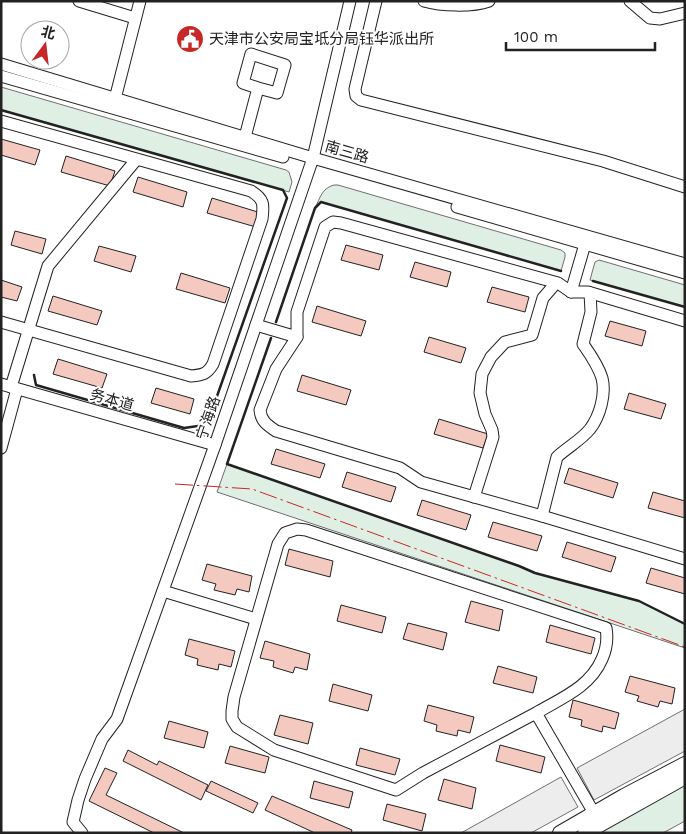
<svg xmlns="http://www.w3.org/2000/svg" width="686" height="834" font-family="'Work Sans','Noto Sans SC',sans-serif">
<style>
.green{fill:#e0efe3;stroke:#6f6f6f}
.parking{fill:#ededed;stroke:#6f6f6f}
.building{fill:#f3c9c0;stroke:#222}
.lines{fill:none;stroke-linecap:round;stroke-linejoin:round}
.minor-casing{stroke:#222;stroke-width:13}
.major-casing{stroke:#222;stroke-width:16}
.minor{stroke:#fff;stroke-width:11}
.major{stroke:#fff;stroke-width:14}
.wall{stroke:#222;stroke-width:2.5}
.power{stroke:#c62828;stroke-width:1;stroke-dasharray:18 4 2.5 4;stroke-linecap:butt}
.labels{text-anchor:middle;stroke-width:4;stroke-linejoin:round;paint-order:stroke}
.poi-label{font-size:15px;fill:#222;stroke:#fff;text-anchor:start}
.street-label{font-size:15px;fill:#222;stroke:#fff}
</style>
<rect width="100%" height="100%" fill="#fff"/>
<g class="green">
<polygon points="1,87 286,170 289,172 292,182 289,192 1,110"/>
<path d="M334,185H338L561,250L565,253V257L561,271L321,202L315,208C320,198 322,188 334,185Z"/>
<polygon points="599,260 685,285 685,307 590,280 595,262"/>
<polygon points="227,464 519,566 535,573 639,601 685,624 685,648 217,492"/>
<polygon points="685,785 685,821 663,833 595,833"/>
</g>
<g class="parking">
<polygon points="685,709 685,751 594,800 577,768"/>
<polygon points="561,777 578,807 531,833 461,833"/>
</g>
<g class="building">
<polygon points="1,139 40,150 35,165 1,155"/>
<polygon points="66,156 115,171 110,186 61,172"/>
<polygon points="138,177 187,192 183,207 133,192"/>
<polygon points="212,198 261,213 256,227 207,213"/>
<polygon points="15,231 46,239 42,254 11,245"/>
<polygon points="346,245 383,255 379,270 341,260"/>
<polygon points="99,246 136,256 131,272 94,261"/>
<polygon points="415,262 451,272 447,287 410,277"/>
<polygon points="181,273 230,288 225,303 176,289"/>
<polygon points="1,280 22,287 17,301 1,297"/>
<polygon points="492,287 529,297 525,312 487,302"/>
<polygon points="53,296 102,311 97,325 48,311"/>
<polygon points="317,306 366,321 361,336 312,322"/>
<polygon points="610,321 646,331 642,346 605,336"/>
<polygon points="429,337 466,348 461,363 424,352"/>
<polygon points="58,359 107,374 102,388 53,374"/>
<polygon points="302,375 351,390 346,405 297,391"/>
<polygon points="156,388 194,399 190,414 151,403"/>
<polygon points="629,393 666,404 661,419 624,409"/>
<polygon points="439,419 488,434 483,448 434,434"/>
<polygon points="276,449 325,464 320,478 271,464"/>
<polygon points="569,468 618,483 613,498 564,483"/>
<polygon points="347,472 396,487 391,502 342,487"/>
<polygon points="653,492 685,501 685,518 648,508"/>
<polygon points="422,500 471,515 466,530 417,515"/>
<polygon points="493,522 542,536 537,551 488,537"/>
<polygon points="567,542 616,557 611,572 562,557"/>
<polygon points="289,549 333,561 330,577 285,565"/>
<polygon points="207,564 252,576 249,592 237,589 235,595 214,590 216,584 202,580"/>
<polygon points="651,568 685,578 685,594 646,583"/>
<polygon points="471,601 503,610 499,631 465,622"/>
<polygon points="341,605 386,617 382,633 337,621"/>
<polygon points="408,623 447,633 443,650 403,639"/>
<polygon points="550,625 595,638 591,654 546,642"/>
<polygon points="189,639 235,651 231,667 219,664 218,670 197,665 198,659 185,655"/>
<polygon points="265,641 310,654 307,670 295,667 293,673 273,667 274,661 260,658"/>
<polygon points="498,666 537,677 533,693 493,683"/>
<polygon points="630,676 675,688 672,704 660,701 658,707 637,701 639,696 625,692"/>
<polygon points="333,684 372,695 368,711 329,701"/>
<polygon points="573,700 619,713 615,729 603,726 602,732 581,726 582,720 569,717"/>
<polygon points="428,705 474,717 470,733 458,730 457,736 436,731 437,725 424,721"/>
<polygon points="280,715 313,723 308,744 274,735"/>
<polygon points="169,721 208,732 204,748 164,738"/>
<polygon points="500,745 545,757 541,773 496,761"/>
<polygon points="230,746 269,757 265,773 225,763"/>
<polygon points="360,748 400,759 395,775 356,765"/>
<polygon points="128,750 157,765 159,761 208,785 201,800 123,761"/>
<polygon points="105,768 117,773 106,795 184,833 154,833 89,801"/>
<polygon points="444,779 476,788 472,809 438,800"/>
<polygon points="211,781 258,803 253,813 206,791"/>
<polygon points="314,781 353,792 349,808 310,798"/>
<polygon points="272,796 352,830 351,833 315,833 265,810"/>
<polygon points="387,804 426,814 422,831 383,820"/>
</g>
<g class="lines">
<g class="minor-casing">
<g id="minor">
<polyline points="79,1 135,18"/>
<polyline points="376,1 355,89 356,96 361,100 603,161 685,187"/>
<path d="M424,1C441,6 472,7 489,1"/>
<polyline points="630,1 650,18 660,19 685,13"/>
<polyline points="1,64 313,158 685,264"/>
<polyline points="1,76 283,157"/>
<polyline points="115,99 140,1"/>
<path d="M1,121L251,191C264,199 264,204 262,219L213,364C207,374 203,375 191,376L1,322"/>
<polyline points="245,137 258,88 277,93 285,65 251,54 243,83 258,88"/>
<polyline points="457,207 685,273"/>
<polyline points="571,292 585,244"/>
<path d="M685,321L588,292H571L558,283L341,223L333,222L325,227L297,312V337L276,369L260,410C261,421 267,425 276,431L400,468L421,482L542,516L685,559"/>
<polyline points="256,325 297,337"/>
<polyline points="1,384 215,445"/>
<polyline points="11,387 48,266 136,160"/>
<polyline points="1,448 17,389"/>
<polyline points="474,497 493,437 492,430 485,414 480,393 482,374 491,357 505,342 532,335 543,298 556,283"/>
<path d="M542,516L557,457C568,447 581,440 590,429C600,416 606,394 602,378C598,365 590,354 583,344L591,312L590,293"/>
<polyline points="163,591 256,619"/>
<path d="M536,713L423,773L396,790L274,750L237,727L232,719V711L234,697L278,544L285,533L297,529L306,530L606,628C608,639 607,648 602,659C590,687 562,698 536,713L594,813"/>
<polyline points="82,833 73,822 78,800 85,779 102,739 117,719 215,445 313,158 350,1"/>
</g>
</g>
<g class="major-casing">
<g id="major">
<polyline points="560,833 624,796 685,764"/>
<polyline points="585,833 685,777"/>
</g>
</g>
<use href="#minor" class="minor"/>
<use href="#major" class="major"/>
<g class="wall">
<polyline points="1,110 283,190 287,198 210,416 198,426 184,428 36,385 34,375"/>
<polyline points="593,281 685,307"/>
<polyline points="276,322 315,208 321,202 561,271"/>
<polyline points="271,338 227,464 519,566 535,573 639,601 685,624"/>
</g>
<polyline class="power" points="175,484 252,489 685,647"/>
</g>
<defs>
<g id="civic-disc" transform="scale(1.4375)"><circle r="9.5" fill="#c62828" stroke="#fff"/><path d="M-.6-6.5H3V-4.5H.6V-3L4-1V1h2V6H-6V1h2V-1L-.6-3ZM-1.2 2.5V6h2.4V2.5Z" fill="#fff"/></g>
</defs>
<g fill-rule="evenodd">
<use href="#civic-disc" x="190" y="39"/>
</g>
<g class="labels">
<g class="poi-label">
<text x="209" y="44">天津市公安局宝坻分局钰华派出所</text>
</g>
<g class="street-label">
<text transform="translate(347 152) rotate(16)" y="5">南三路</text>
<text transform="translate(112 400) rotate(16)" y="5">务本道</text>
<text transform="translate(208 418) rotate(-71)" y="5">宁海路</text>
</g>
</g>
<rect width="686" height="834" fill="none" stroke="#222222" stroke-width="5"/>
<g transform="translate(45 45) rotate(15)"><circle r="24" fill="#ffffff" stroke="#a7a7a7"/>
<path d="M0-4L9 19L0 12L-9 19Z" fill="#c62828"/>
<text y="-8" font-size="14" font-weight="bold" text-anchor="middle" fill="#222222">北</text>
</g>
<path d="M506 42v8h149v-8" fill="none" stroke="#222222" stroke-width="2.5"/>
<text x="514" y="42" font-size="15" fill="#222222" stroke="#ffffff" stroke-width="4" paint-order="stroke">100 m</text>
</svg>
